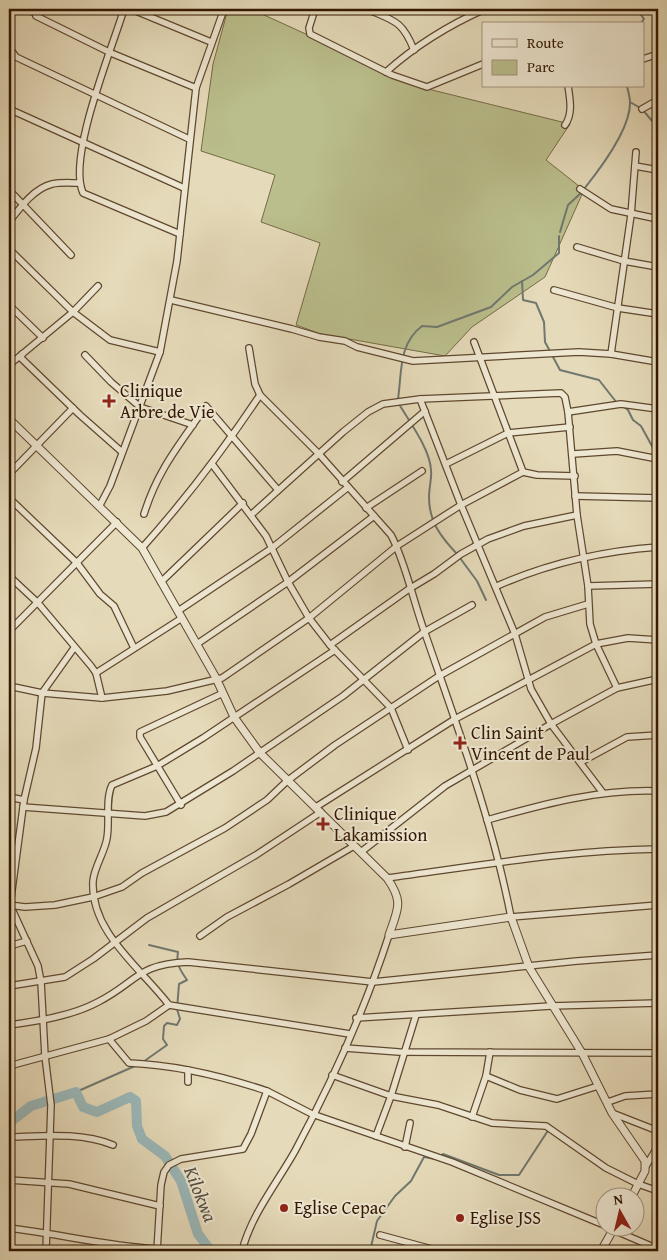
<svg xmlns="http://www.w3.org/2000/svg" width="667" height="1260" font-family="'Gentium Book Plus',serif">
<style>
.green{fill:#babe8c;stroke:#766a46}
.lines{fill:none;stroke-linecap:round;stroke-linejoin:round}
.stream{stroke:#707870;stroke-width:2}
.river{stroke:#9ab8ba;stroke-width:10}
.minor-casing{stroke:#5f482f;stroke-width:8}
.tertiary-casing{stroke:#5f482f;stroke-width:9}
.minor{stroke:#eee7d2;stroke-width:5.5}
.tertiary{stroke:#eee7d2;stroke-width:7}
.poi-dot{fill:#8f2418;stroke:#eee7d2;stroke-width:2}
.labels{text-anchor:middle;stroke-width:4;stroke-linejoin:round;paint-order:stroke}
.poi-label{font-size:18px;fill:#321701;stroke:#eee7d2;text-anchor:start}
.water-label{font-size:19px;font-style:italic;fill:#564f42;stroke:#eee7d2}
</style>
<rect width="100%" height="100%" fill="#e5dab9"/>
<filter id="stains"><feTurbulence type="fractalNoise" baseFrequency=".004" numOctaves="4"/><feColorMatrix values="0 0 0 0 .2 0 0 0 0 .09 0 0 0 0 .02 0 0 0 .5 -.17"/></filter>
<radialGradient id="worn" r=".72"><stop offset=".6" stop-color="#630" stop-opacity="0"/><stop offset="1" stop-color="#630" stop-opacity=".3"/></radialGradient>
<polygon class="green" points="228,9 251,9 424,88 570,124 546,160 584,190 545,277 472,327 445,356 321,334 296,325 320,243 261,222 275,175 201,151 213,64"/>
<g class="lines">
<g class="stream">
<polyline points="637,9 644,19 640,24"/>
<polyline points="630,102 642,109 658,128"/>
<path d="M584,189C600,169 631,128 630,102C630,97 628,91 627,86"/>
<polyline points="560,232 568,205 582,192"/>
<polyline points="522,281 523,300 536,303 544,322 545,342 560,370 599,380 617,403"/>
<path d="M398,399C402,373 398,344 422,326L437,327L491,307L512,287L533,275L559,253V236"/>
<path d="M399,404C409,421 430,449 431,470C432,478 429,488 429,497C429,522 441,537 457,554"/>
<polyline points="624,407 628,410 633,420 641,426 658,457"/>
<polyline points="460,558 477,581 486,600"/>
<path d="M143,1062L167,1045L163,1039L164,1026L167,1023L177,1025L180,1019L177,1009L179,984L187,980C180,970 176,964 178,952L149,945"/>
<polyline points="76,1092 135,1066"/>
<polyline points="441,1156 443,1154 499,1175 519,1175 549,1129"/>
<polyline points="370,1251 377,1221 395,1196 411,1181 424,1157 435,1159"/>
</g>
<polyline class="river" points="9,1123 31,1106 76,1092 83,1107 97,1112 130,1097 136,1101 137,1126 142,1139 165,1156 181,1181 198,1234 211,1251"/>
<g class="minor-casing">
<g id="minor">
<polyline points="22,9 34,12"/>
<polyline points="34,9 36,16 111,53 196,88"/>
<path d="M124,9C112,49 67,157 83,193L180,234"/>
<polyline points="131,9 211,42"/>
<polyline points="315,9 309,28 310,34 392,75 427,87 483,64"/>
<path d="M367,9C394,21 402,20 414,50"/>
<polyline points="9,47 16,57 189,139"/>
<polyline points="643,59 658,54"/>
<path d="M386,72C415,46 449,25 485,9"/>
<polyline points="9,109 184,188"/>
<polyline points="642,109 658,100"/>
<path d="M565,125C573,114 570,99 568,86"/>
<polyline points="635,166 658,170"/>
<polyline points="580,189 611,209 658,219"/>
<polyline points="9,190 71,255"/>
<path d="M9,222C19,209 34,188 52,184C61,182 71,183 80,183"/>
<polyline points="577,247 624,261 658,267"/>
<polyline points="9,249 73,312 110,340 160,352"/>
<polyline points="554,290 618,308 658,314"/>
<polyline points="171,300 292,329 319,337 345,341 357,347 413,361 579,352 611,354 658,362"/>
<polyline points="9,305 43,338"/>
<polyline points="474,342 523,472"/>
<path d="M249,348L255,384L260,395L319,454L391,535C406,563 414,605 426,636C458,729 492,820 511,917L658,905"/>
<polyline points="22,354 21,358 80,415 122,452"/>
<polyline points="611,354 631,215 636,152"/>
<polyline points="85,355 111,382 140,407 193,425"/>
<polyline points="9,365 73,312 98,286"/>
<polyline points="420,399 461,505 515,634 531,689 551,724 603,793"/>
<polyline points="568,412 621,404 658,409"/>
<polyline points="573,454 617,451 658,459"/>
<polyline points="212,464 266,536 288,582 309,618 330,645 391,708 408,750"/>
<polyline points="446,464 508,433 570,427"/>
<polyline points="9,474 73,408"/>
<polyline points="342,482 425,411"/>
<polyline points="575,496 658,498"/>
<polyline points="9,498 77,563 100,594 114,606 134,648"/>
<polyline points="100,505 110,486 160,352 177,261 196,88 224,9"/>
<polyline points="366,508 422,471"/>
<path d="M144,514C158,469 180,444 206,406L278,490"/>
<polyline points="252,514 343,432 368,412 383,404 420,399 561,393 565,397 568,412 577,515 588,586 590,624 596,644 617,688"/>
<path d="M142,548C185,500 224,449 260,395"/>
<polyline points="9,576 38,603 91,666 96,673 102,698"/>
<polyline points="161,582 243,503"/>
<path d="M497,586C549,563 602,551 658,547"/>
<polyline points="588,586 658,584"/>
<polyline points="178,611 272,548 347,488"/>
<polyline points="9,631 117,522"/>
<polyline points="197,644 288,582 374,516"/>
<polyline points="330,645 409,589 434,574 461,554 488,539 524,526 577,515"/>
<path d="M335,650L203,738L157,766L112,785C105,799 110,822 107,838C105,852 94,867 93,881C90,932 141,968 169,1005L350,1034"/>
<polyline points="96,673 182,618"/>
<polyline points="9,686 42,693 102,698 167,691 222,678 309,618 397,546 461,505 523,472 537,475 575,476"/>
<polyline points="581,762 627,737 658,735"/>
<polyline points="9,797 24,800"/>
<polyline points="181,805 140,737 140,732 221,694"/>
<polyline points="23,807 145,816 166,812 233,771 343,696 424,632 472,605"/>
<polyline points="316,807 455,719 596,644 628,638 658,640"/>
<path d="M487,820C544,804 599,789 658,791"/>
<polyline points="361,852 445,786 551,724 617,688 658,679"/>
<path d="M387,878C477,866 567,850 658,849"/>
<polyline points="9,905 25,907 55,905 93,897 122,887 142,873 225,828 267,800 287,781 335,745 439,676 545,617 588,604"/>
<polyline points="200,936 227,917 289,884 354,846"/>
<polyline points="9,946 27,941"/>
<polyline points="9,986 65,977 93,959 147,918 256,855 321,812"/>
<polyline points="356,1018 551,1006 658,1003"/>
<path d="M9,1025C38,1021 72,1016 98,1002C137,982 137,964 188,962L373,982L577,961L658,955"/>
<path d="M109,1039L129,1063C177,1065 222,1076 267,1091"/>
<polyline points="345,1048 399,1052 658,1053"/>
<polyline points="490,1052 486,1076 520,1090 557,1099 598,1086"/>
<polyline points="9,1066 109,1039 146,1021 169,1005"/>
<polyline points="332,1075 391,1096 416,1015"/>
<polyline points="188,1082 188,1070"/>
<polyline points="608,1102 625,1096 658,1094"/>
<polyline points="612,1113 658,1131"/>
<polyline points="472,1117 486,1076"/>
<polyline points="376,1136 391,1096 438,1105 492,1123 546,1126 606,1168 638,1184 658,1191"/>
<path d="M9,1137C43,1136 81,1132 113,1145"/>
<polyline points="405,1147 410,1123"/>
<polyline points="646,1166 658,1146"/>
<polyline points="9,1180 69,1184 160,1206"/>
<path d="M9,1228C59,1234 107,1246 157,1249"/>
<polyline points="609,1228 658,1249"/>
<polyline points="380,1235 439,1251"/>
<polyline points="46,1251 51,1105 45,1056 41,982 38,966 10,905 24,800 36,748 42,693 74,648"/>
<polyline points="157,1251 161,1185 164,1172 169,1165 181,1159 243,1149 251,1134 267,1091 312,1114 452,1162 604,1225"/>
<path d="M242,1251C251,1215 277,1183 295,1151C332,1082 365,1009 389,935"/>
</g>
</g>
<g class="tertiary-casing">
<g id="tertiary">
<path d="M9,419L142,548L216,678L234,717L260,753L387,878C404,902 398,909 389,935L511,917L529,967L582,1053L612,1113L645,1161V1171L631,1198"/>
<polyline points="601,1251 614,1228"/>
</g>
</g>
<use href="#minor" class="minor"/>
<use href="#tertiary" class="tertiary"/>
</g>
<g class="poi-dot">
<path d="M106.5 393.5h5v5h5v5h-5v5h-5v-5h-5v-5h5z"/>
<path d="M457.5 735.5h5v5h5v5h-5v5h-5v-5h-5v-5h5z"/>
<path d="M320.5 816.5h5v5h5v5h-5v5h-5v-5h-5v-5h5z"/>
<circle cx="284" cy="1208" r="5"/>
<circle cx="460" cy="1218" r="5"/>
</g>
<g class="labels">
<g class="poi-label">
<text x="120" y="397">Clinique<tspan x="120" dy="21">Arbre de Vie</tspan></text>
<text x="471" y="739">Clin Saint<tspan x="471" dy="21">Vincent de Paul</tspan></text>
<text x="334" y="820">Clinique<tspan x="334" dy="21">Lakamission</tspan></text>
<text x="294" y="1214">Eglise Cepac</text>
<text x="470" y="1224">Eglise JSS</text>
</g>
<g class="water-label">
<text transform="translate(201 1194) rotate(68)" y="7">Kilokwa</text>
</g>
</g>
<rect width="667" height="1260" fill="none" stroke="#e5dab9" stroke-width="30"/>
<rect x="10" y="10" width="647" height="1240" fill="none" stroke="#321701" stroke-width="2.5"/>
<rect x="15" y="15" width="637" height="1230" fill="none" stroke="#321701"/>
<rect x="482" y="22" width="162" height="65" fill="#eee7d2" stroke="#a3947e"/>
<rect x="492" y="39" width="25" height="8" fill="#eee7d2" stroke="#a3947e"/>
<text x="527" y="48" font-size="15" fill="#321701">Route</text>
<rect x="492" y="60" width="25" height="15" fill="#babe8c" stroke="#a3947e"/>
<text x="527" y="72" font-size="15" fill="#321701">Parc</text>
<g transform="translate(620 1212) rotate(352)"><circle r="24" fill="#eee7d2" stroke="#a3947e"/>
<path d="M0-4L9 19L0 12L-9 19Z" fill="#8f2418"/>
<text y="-8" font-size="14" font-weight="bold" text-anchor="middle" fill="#321701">N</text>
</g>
<rect width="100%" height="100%" filter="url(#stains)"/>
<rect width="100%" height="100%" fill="url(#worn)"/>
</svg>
